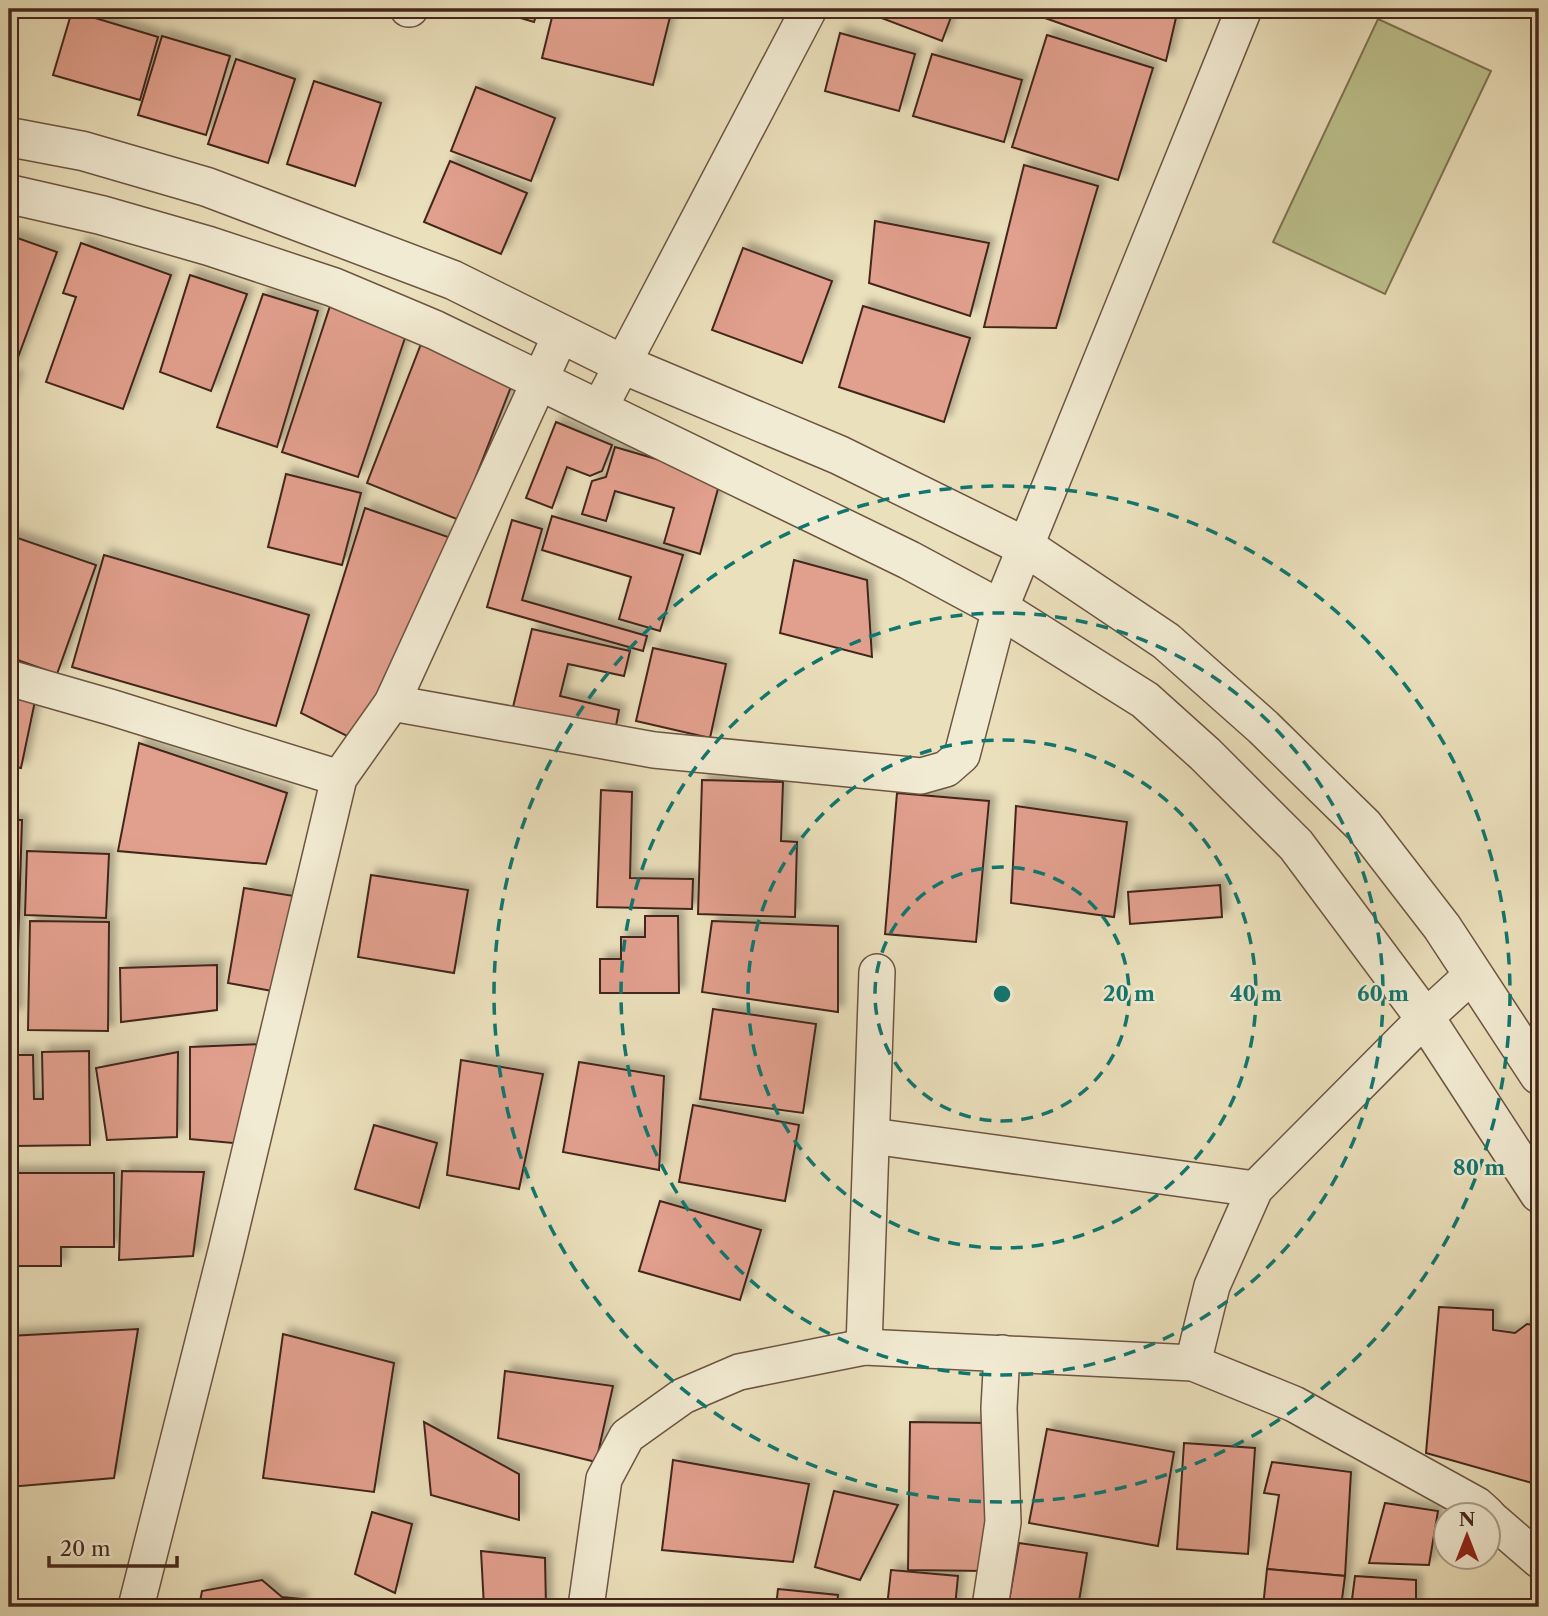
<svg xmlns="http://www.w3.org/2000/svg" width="1548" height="1616" font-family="'Libre Caslon Text',serif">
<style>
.green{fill:#bcc18d;stroke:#807454;stroke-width:2}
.building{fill:#e19f8d;stroke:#43271a;stroke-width:2;filter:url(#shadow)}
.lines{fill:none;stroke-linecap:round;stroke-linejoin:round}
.minor-casing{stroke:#6d5542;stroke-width:38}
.tertiary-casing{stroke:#6d5542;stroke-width:41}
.minor{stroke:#f2ebd3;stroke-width:35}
.tertiary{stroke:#f2ebd3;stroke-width:38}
.ring{fill:none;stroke:#0f766e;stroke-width:3.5;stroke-dasharray:12 9}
.centre{fill:#0f766e;stroke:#f2ebd3;stroke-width:3.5}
.ring-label{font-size:21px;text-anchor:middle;font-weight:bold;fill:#0f766e;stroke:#f2ebd3;stroke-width:5;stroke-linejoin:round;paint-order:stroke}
</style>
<defs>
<filter id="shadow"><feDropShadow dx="6" dy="-6" stdDeviation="3.5" flood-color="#0004"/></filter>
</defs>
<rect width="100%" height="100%" fill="#ebe0bc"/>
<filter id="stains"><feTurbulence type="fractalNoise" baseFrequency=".00286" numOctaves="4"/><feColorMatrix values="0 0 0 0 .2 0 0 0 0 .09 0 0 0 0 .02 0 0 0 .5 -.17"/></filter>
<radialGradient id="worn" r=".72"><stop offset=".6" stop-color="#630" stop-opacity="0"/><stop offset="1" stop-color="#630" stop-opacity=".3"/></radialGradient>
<polygon class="green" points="1378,19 1491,71 1385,294 1273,242"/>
<g class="building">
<polygon points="464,9 494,9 492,16"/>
<polygon points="500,9 538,9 534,22 500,12"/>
<polygon points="554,9 672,9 653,85 542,58"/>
<polygon points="864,9 954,9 942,41 863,11"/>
<polygon points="1032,9 1178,9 1166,61 1031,13"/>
<polygon points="72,11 158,37 140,100 53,75"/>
<polygon points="840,33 915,54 899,111 825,91"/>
<polygon points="1047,35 1153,68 1118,180 1012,147"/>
<polygon points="162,36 230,56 206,135 138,115"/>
<polygon points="932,54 1022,80 1004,142 913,116"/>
<polygon points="236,59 295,79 268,163 208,144"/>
<polygon points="314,81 381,103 355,186 287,164"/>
<polygon points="476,87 555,118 531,181 451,151"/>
<polygon points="450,161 527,193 501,254 424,222"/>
<polygon points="1024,165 1098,186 1056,328 984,327"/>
<polygon points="875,221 989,243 970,316 869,283"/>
<polygon points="9,235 57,252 14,368 9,366"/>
<polygon points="81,243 171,275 123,409 46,382 76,297 63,293"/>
<polygon points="743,248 832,281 802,363 712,330"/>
<polygon points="190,275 247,294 211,391 160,372"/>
<polygon points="263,294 318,311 277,447 217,427"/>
<polygon points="330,306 407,332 358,477 282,452"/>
<polygon points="863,306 970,338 944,422 839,387"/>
<polygon points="421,344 514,379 459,520 367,483"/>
<polygon points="9,375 17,377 9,402"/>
<polygon points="556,422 612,445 602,471 590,476 567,467 552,508 526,498"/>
<polygon points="615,447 721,478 700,554 664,543 674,508 615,491 606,521 582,514 592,481 606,477"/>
<polygon points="286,474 361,493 342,565 268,547"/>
<polygon points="365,508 451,538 357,741 301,713"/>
<polygon points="552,516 683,555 660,631 619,619 631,577 542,550"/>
<polygon points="512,520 542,529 522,600 647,636 643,651 487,607"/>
<polygon points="9,535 96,565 57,674 9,657"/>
<polygon points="104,555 309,615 276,726 72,667"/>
<polygon points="794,560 867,580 872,657 780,633"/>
<polygon points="532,629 630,651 624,676 568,664 560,696 619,710 615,731 513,707"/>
<polygon points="653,648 726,664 710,738 636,721"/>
<polygon points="9,694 35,701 21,768 9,766"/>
<polygon points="139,743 287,793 266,864 118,851"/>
<polygon points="702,780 783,782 781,841 797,842 795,917 698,914"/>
<polygon points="601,790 632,792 630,878 693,879 692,909 597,907"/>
<polygon points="897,793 989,801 976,942 885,934"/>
<polygon points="1016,806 1127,822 1114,917 1011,903"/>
<polygon points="9,820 22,820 16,1014 9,1014"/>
<polygon points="27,851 109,854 106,918 25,915"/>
<polygon points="371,875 468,890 454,973 358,957"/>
<polygon points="1220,885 1222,917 1130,924 1128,892"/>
<polygon points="244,888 294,896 278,992 228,983"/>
<polygon points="645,916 678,916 679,993 600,993 600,959 621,959 621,937 645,937"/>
<polygon points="30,921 109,922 108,1031 28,1030"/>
<polygon points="712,921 838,926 838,1012 702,992"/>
<polygon points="217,965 217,1010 121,1022 120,968"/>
<polygon points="713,1009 816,1024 803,1113 700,1099"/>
<polygon points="264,1044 244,1144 190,1139 190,1047"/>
<polygon points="89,1051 90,1145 14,1146 13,1055 33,1055 34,1099 43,1099 42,1052"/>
<polygon points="178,1052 177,1137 107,1140 96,1068"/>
<polygon points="461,1060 543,1074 519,1189 447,1175"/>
<polygon points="579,1062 664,1076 659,1170 563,1152"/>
<polygon points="693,1105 799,1125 785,1201 679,1182"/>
<polygon points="374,1125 437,1143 419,1208 355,1189"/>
<polygon points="122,1171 204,1172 193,1256 119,1260"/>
<polygon points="9,1173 114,1173 114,1247 61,1247 61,1266 9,1266"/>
<polygon points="660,1201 761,1230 740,1300 639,1271"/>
<polygon points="1439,1307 1493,1310 1493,1330 1515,1333 1527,1324 1539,1326 1539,1485 1426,1453"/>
<polygon points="138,1329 114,1478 9,1487 9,1336"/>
<polygon points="283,1334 394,1363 374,1492 263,1478"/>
<polygon points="505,1371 613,1386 596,1462 498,1438"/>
<polygon points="424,1422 519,1474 519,1520 431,1495"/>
<polygon points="910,1422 988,1423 986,1571 908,1570"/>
<polygon points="1047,1429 1174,1452 1158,1546 1029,1523"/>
<polygon points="1184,1443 1255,1448 1248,1554 1177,1549"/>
<polygon points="673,1460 809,1484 793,1562 662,1550"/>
<polygon points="1272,1462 1351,1472 1345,1576 1267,1569 1279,1495 1264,1493"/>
<polygon points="834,1491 898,1505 860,1580 815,1567"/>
<polygon points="1385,1503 1438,1511 1429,1565 1369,1563"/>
<polygon points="372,1512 412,1524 395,1593 355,1574"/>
<polygon points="1019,1543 1087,1553 1078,1607 1008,1607"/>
<polygon points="481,1551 545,1558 546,1607 484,1607"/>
<polygon points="1267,1569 1345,1576 1341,1607 1263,1607"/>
<polygon points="891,1570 958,1576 955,1607 887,1607"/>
<polygon points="1355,1576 1416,1580 1416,1607 1351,1607"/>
<polygon points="262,1580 282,1597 301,1599 300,1607 199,1607 202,1591"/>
<polygon points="778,1589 838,1595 837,1607 776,1607"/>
</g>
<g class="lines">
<g class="minor-casing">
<g id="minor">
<polyline points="408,9 410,9"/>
<polyline points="599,409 809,9"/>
<polyline points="9,678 110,707 339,778"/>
<polyline points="392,703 654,750 921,776 946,769 962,755 1000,609 1244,9"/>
<polyline points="872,1136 1255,1189"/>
<polyline points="864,1347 877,972"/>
<polyline points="1193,1363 1212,1286 1255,1189 1425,1018 1473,974"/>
<polyline points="1488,1516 1539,1560"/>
<polyline points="136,1607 226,1251 339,778 392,703 561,334"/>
<polyline points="586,1607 604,1479 627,1436 683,1396 739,1372 864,1347 1193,1363 1294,1404 1477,1505 1487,1514"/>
<polyline points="990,1607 1003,1522 999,1408 1002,1353"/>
</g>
</g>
<g class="tertiary-casing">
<g id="tertiary">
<polyline points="9,137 83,151 207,187 453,280 622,364 839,455 1026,547 1166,641 1263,727 1364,826 1442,927 1539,1075"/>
<polyline points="9,194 101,215 209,246 333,287 435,330 909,560 1000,609 1145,700 1205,754 1296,845 1425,1018 1539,1193"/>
</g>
</g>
<use href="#minor" class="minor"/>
<use href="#tertiary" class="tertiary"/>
</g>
<g class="ring">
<circle cx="1002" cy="994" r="127"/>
<circle cx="1002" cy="994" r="254"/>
<circle cx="1002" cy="994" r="381"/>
<circle cx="1002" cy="994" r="508"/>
</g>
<circle cx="1002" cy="994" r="10" class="centre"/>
<g class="ring-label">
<text x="1129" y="1001">20 m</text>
<text x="1256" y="1001">40 m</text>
<text x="1383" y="1001">60 m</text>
<text x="1479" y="1175">80 m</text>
</g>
<rect width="1548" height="1616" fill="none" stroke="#ebe0bc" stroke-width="35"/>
<rect x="10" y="10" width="1527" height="1595" fill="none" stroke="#43271a" stroke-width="3.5"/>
<rect x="18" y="18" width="1513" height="1581" fill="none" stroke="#43271a" stroke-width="2"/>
<g transform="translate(1467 1536)"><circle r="33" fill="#f2ebd3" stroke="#ac9d89" stroke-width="2"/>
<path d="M0-5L12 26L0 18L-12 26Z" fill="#8f2418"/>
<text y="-10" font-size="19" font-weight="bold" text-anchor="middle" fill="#43271a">N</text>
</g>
<path d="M49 1556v10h128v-10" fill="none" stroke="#43271a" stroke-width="3.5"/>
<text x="60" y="1556" font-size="21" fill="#43271a" stroke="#f2ebd3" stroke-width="5" paint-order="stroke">20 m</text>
<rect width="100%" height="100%" filter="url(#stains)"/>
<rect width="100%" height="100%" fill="url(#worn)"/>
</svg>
